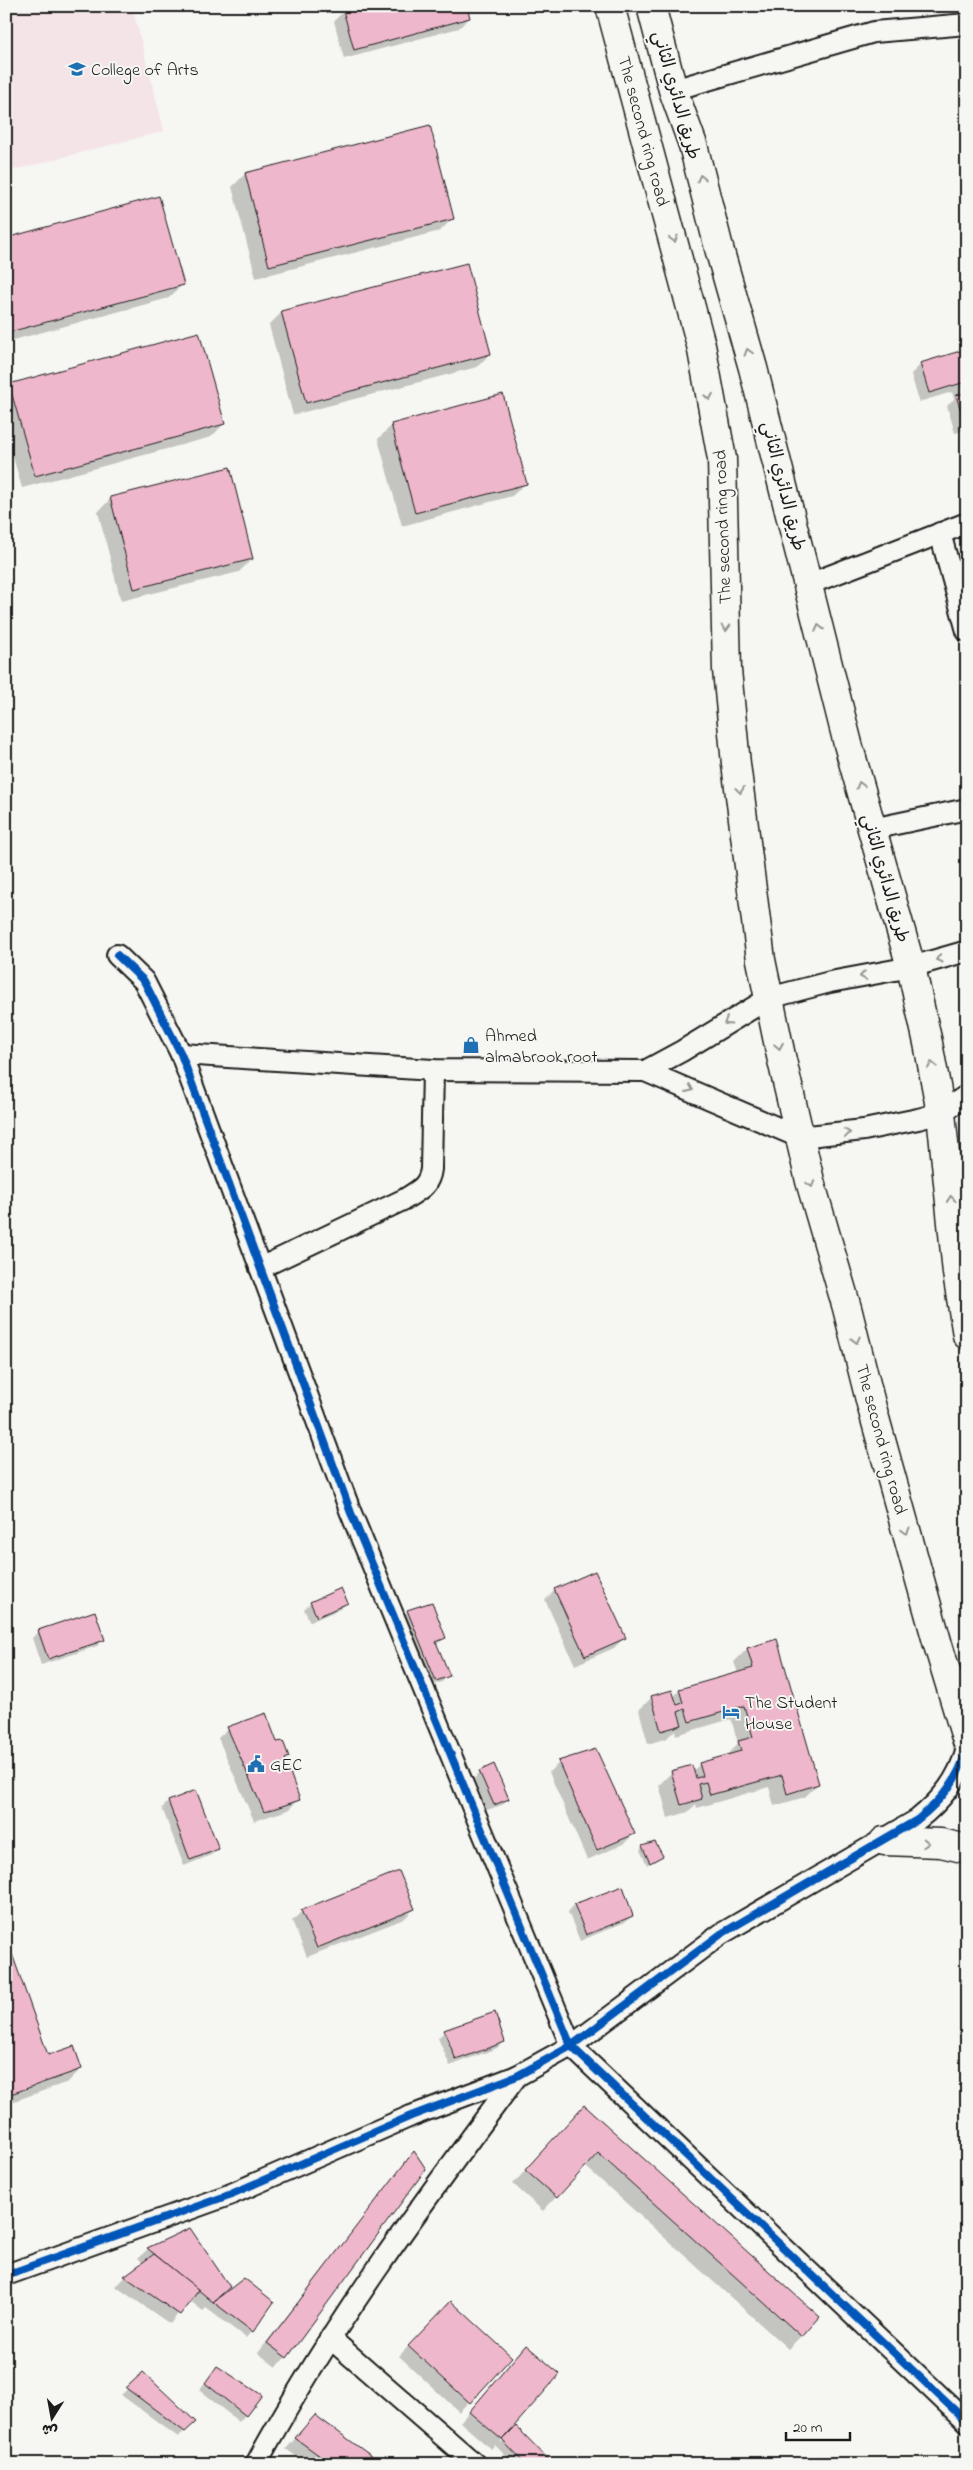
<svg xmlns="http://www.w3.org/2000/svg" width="973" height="2470" font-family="'Indie Flower','Playpen Sans Arabic',sans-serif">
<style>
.built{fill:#f4e3e7}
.shadow{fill:#0003}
.building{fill:#efb7cc;stroke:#1c1c1c}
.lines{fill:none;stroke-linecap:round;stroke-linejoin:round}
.minor-casing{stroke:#1c1c1c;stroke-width:24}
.primary-casing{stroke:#1c1c1c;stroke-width:31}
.minor{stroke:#f6f6f2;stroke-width:20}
.primary{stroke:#f6f6f2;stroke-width:28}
.cycleway-casing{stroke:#f6f6f2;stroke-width:11}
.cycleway{stroke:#0057b8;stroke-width:8}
.oneway{stroke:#949492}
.labels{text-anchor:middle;stroke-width:4;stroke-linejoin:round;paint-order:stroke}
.poi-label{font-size:18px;fill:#1c1c1c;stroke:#f6f6f2;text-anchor:start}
.street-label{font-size:18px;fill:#1c1c1c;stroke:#f6f6f2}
</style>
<rect width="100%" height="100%" fill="#f6f6f2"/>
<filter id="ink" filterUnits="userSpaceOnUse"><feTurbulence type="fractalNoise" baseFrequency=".02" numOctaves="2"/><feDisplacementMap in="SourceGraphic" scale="10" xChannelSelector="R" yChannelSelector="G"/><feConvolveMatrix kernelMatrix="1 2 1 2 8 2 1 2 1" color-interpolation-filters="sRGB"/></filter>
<g filter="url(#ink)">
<polygon class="built" points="6,6 132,6 164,131 6,172"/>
<g class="shadow">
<polygon points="344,11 469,18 459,28 344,59 334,21"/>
<polygon points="245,174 453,218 440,231 256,278 232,187"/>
<polygon points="6,239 182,285 169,298 6,342"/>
<polygon points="967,254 967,273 962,258"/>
<polygon points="282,312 490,354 477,367 293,415 269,325"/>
<polygon points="967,351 967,430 955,433 947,406 954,399 952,392 919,402 911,374 921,364"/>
<polygon points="10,386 224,424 211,437 22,488 6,433 6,389"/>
<polygon points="391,426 526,483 512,496 402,526 378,439"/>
<polygon points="111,498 252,559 239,572 121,601 98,512"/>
<polygon points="555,1590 624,1638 614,1648 575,1665 545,1600"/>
<polygon points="311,1603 347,1603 340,1609 310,1622 304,1609"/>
<polygon points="408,1611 445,1638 436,1645 448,1675 442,1682 429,1686 401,1617"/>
<polygon points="39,1631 103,1640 97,1646 41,1665 32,1638"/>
<polygon points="747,1649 818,1784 805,1797 774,1806 769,1787 697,1808 696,1804 688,1812 668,1818 659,1785 672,1772 692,1772 700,1764 726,1757 738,1743 731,1719 676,1735 675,1730 667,1738 648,1744 639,1710 652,1697 673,1697 680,1690 738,1673 734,1662"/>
<polygon points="228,1729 276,1744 288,1757 284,1761 298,1800 288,1810 254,1821 218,1738"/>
<polygon points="596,1750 633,1834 624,1844 587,1860 549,1772 559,1763"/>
<polygon points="480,1772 508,1798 502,1805 487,1810 474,1779"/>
<polygon points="168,1802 217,1849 211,1855 184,1866 162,1808"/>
<polygon points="643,1847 661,1856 647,1865 640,1850"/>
<polygon points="399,1873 414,1909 404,1919 307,1957 292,1921 302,1911"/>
<polygon points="622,1888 632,1916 625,1922 580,1941 568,1912 574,1905"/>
<polygon points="6,1941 47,2057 81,2069 68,2082 6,2104"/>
<polygon points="445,2031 504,2042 497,2048 450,2066 438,2038"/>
<polygon points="571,2120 801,2336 788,2349 585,2166 543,2211 513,2184"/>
<polygon points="414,2153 425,2169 286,2357 276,2367 258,2353"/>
<polygon points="189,2229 229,2287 215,2301 216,2302 273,2303 246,2338 206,2308 203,2311 189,2300 170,2324 115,2286 143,2263 138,2258 148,2249"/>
<polygon points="441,2312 510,2358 459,2412 399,2356"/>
<polygon points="526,2347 558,2374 501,2439 501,2443 516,2428 552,2464 513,2464 495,2445 491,2449 460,2422"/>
<polygon points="217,2368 245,2415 239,2422 199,2390"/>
<polygon points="143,2374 188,2428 178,2437 121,2395"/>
<polygon points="315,2416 367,2464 307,2464 286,2449"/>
</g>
<g class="building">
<polygon points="358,6 467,6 470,18 354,50 343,10"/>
<polygon points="430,125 454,219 269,266 245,173"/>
<polygon points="159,196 184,285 6,333 6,238"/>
<polygon points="467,263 491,354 306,403 281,311"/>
<polygon points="199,332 225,424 35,476 9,384"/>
<polygon points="967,349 967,424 965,424 956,395 965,393 962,383 929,393 920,363"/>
<polygon points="503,394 527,484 415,513 391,424"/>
<polygon points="230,467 253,559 134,589 110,497"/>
<polygon points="595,1571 626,1638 585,1656 554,1589"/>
<polygon points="341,1588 348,1603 317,1617 310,1602"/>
<polygon points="432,1602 446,1638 436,1642 450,1676 436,1681 407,1610"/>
<polygon points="95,1611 105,1640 48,1659 38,1630"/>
<polygon points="777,1639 819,1784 787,1794 782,1775 710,1795 706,1782 698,1784 702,1799 681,1805 671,1771 692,1765 696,1778 703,1776 699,1763 741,1751 738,1741 753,1737 744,1706 689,1722 685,1709 678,1712 682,1725 661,1731 651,1696 672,1690 677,1705 683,1703 679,1689 753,1668 747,1648"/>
<polygon points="266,1713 277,1742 283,1741 289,1757 285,1759 300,1800 264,1812 227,1727"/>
<polygon points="596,1749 635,1834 597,1850 558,1761"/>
<polygon points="494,1764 509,1799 494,1805 479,1771"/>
<polygon points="196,1790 219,1849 190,1860 168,1801"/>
<polygon points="655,1842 663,1856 650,1863 642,1846"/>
<polygon points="399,1871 415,1909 317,1948 301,1910"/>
<polygon points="623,1886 633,1916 586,1935 574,1904"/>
<polygon points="6,1937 48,2055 74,2046 82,2069 8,2095"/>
<polygon points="495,2012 505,2042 456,2060 444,2030"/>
<polygon points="584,2105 820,2317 802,2337 598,2153 557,2198 525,2170"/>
<polygon points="414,2151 426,2169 287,2358 267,2343"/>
<polygon points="190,2228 230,2287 213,2302 147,2248"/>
<polygon points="154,2254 199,2290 180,2315 124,2276"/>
<polygon points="244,2278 274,2302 253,2332 213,2302"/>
<polygon points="451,2301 512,2357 470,2403 408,2346"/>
<polygon points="526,2345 560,2374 502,2440 469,2412"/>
<polygon points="217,2366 262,2395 246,2416 205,2383"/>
<polygon points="143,2372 196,2422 185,2432 126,2388"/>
<polygon points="315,2415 374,2458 368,2464 331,2464 295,2438"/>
<polygon points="516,2426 553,2464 525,2464 502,2440"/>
</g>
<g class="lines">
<g class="minor-casing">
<g id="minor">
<polyline points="673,90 874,32 967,24"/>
<polyline points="940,533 967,631"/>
<polyline points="809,584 967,523"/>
<polyline points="872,829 967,809"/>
<polyline points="117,955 144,981 181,1054 351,1513 571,2046 967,2422"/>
<polyline points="181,1054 433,1070 645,1071 799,1137 864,1130 918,1119 941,1113 967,1095"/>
<polyline points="645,1071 682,1051 769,998 830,982 911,967 967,951"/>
<path d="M260,1268L405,1199C419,1190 429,1186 431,1169L433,1070"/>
<path d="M6,2275L229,2195L411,2116L517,2076L571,2046L721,1934L917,1820C942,1800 958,1780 967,1749"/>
<polyline points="330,2338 475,2464"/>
<path d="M256,2464C331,2326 423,2202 517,2076"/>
</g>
</g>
<g class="primary-casing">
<g id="primary">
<polyline points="610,6 701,345 722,459 727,670 736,764 761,960 781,1056 810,1181 847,1308 871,1404 938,1645 967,1741"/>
<polyline points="651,6 673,90 693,145 720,252 753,368 848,744 911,967 928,1043 941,1113 957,1273 967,1335"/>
<polyline points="884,1841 941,1843 967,1849"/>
</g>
</g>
<use href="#minor" class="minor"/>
<use href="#primary" class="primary"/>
<g class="cycleway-casing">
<g id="cycleway">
<polyline points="117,955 144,981 181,1054 351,1513 571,2046 967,2422"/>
<path d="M6,2275L229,2195L411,2116L517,2076L571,2046L721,1934L917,1820C942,1800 958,1780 967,1749"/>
</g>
</g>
<use href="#cycleway" class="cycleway"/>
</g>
<defs><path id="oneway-chevron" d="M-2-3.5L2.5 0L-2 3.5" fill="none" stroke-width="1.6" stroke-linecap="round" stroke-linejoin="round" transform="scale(1.25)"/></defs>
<g class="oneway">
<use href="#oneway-chevron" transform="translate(701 178) rotate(-104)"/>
<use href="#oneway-chevron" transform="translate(674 239) rotate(75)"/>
<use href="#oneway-chevron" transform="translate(748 352) rotate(-106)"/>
<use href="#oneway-chevron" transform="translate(709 397) rotate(80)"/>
<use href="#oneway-chevron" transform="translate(726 628) rotate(89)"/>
<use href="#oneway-chevron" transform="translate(819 628) rotate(-104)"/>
<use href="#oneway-chevron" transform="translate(860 785) rotate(-106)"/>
<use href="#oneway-chevron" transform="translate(740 790) rotate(83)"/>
<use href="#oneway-chevron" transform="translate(939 959) rotate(164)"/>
<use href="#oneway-chevron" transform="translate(863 976) rotate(170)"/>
<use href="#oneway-chevron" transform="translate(727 1022) rotate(148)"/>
<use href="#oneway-chevron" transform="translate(779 1046) rotate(79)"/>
<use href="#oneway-chevron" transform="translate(932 1065) rotate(-101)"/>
<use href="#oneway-chevron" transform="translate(690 1089) rotate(23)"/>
<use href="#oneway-chevron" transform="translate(847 1133) rotate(-7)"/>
<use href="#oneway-chevron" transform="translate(811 1184) rotate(74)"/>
<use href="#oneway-chevron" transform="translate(951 1199) rotate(-95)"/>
<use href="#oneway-chevron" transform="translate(856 1340) rotate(76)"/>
<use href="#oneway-chevron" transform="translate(906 1531) rotate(75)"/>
<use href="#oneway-chevron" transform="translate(926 1843) rotate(2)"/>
</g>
</g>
<defs>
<g id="university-bare" transform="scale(1.35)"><path d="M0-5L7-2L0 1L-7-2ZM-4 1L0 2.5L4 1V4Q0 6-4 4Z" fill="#1f6fb2" stroke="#f6f6f2" stroke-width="2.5" paint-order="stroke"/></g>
<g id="shop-bare" transform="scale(1.35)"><path d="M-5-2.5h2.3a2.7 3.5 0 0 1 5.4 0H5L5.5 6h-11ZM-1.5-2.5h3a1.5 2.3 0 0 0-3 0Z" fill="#1f6fb2" stroke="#f6f6f2" stroke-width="2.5" paint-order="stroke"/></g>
<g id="hotel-bare" transform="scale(1.35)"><path d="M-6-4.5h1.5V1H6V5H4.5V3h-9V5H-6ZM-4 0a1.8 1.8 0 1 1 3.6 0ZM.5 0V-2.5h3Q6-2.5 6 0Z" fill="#1f6fb2" stroke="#f6f6f2" stroke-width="2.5" paint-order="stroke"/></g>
<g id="civic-bare" transform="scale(1.35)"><path d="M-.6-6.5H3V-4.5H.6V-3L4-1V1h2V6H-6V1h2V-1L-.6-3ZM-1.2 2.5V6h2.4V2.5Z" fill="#1f6fb2" stroke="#f6f6f2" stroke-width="2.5" paint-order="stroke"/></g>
</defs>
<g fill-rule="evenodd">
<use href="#university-bare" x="77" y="69"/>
<use href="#shop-bare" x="471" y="1045"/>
<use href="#hotel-bare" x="731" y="1712"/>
<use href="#civic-bare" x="256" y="1764"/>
</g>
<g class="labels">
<g class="poi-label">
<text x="91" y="75">College of Arts</text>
<text x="485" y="1041">Ahmed<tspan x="485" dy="21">almabrook root</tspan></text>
<text x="745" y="1708">The Student<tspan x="745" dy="21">House</tspan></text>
<text x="270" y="1770">GEC</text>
</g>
<g class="street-label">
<text transform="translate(677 95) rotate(74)" y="6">طريق الدائري الثاني</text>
<text transform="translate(644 131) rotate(75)" y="6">The second ring road</text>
<text transform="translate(784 486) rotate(76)" y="6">طريق الدائري الثاني</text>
<text transform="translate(722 527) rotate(-92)" y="6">The second ring road</text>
<text transform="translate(886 878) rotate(74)" y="6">طريق الدائري الثاني</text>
<text transform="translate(882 1439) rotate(75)" y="6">The second ring road</text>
</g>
</g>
<rect width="973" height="2470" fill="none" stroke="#f6f6f2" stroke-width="25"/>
<rect x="12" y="12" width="948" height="2445" fill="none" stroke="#1c1c1c" stroke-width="2" filter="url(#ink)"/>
<g transform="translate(52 2418) rotate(191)" stroke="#f6f6f2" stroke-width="4" paint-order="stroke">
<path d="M0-4L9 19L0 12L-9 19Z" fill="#1c1c1c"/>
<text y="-8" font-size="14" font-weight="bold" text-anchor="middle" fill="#1c1c1c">ش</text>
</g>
<path d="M786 2432v8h64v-8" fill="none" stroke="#1c1c1c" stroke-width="2.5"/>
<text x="793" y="2432" font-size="15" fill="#1c1c1c" stroke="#f6f6f2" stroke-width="4" paint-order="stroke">20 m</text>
</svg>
